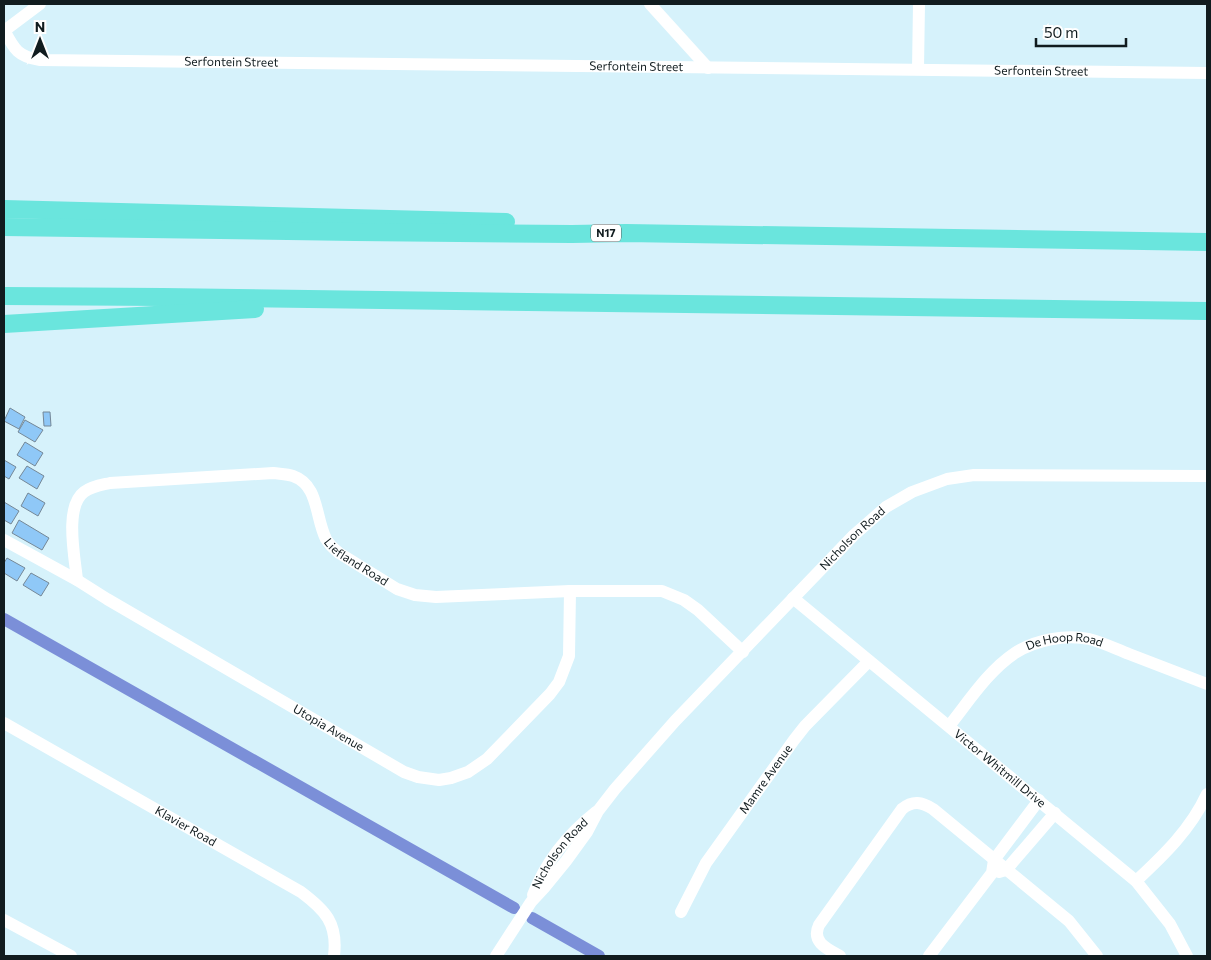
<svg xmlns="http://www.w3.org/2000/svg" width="1211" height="960" font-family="Commissioner,sans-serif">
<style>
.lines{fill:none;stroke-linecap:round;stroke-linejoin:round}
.canal{stroke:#7b8fd8;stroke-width:12}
.building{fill:#8fc8f7;stroke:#758897}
.minor{stroke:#fff;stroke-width:12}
.highway{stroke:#6ae5dd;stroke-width:18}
.labels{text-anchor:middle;stroke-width:4.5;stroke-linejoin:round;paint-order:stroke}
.shield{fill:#fff;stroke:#586062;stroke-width:1}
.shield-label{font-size:11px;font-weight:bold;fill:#111c1f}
.street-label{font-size:12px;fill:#111c1f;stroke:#fff}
</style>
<rect width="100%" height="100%" fill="#d6f2fb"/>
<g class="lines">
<g class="canal">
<polyline points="4,619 514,908"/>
<polyline points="532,918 599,956"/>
</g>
</g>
<g class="building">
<polygon points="10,408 25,417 19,429 4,421"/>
<polygon points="43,412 50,412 51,426 44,426"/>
<polygon points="25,420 43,430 35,442 18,432"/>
<polygon points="25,442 43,453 35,466 17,455"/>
<polygon points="4,460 16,467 9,479 4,476"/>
<polygon points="27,466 44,476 37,489 19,478"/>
<polygon points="28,493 45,503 38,516 21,506"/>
<polygon points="4,502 19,511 11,524 4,520"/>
<polygon points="19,520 49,538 42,550 12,533"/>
<polygon points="7,558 25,568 17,581 4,573 4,563"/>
<polygon points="31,573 49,583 41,596 23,585"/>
</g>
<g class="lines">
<g class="minor">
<polyline points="650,4 708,68"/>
<path id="s1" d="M4,30C14,49 18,57 40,60L1207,73"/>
<polyline points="4,31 40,4"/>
<polyline points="918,69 919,4"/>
<path id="s2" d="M4,540L77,580L107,599L404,772L418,777L439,780L451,778L468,772L487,759L550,694L559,682L569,656L570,591"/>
<path id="s3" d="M77,580C75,558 64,507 84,492C92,486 101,485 110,483L273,473C280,474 287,474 293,476C319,485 315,517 326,539C329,544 334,549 339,553L397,589L415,595L436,597L570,591H662L684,600L698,610L743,652"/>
<path id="s4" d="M793,598L1136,881L1170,924L1187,956"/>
<path id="s5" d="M4,723L301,892C325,910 338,923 334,956"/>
<path id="s6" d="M949,726C969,701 988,671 1015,653C1035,640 1066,634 1089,639C1102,642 1116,649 1129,654C1155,664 1181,674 1207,684"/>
<polyline points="999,872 1006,870 1055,813"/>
<path d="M1136,881C1164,855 1191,829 1207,794"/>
<path id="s7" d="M533,895C546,861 568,834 596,812"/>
<path id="s8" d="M681,912L706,863L794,740L805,726L869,661"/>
<polyline points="4,920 71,956"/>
<path id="s9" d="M496,956L531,902L544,888L566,861L587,832L598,811L615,789L675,721L854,535L886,507L912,492L947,479L974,475L1207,476"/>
<path d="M840,956C827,949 811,942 819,925L902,809C913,800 922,802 933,809L1069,921L1097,956"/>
<polyline points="929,956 992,873 994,860 1039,800"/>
</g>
<g class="highway">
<polyline points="4,209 506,222"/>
<polyline points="4,227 355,232 572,234 626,233 1207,242"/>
<polyline points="4,296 163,297 1207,311"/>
<polyline points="4,324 255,309"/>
</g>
</g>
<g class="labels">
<rect class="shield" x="591" y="224.5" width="30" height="17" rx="4"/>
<g class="shield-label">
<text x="606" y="237">N17</text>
</g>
<g class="street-label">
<text dy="4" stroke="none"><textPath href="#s1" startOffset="241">Serfontein Street</textPath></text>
<text dy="4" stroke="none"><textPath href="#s1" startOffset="646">Serfontein Street</textPath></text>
<text dy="4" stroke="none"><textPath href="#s1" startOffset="1051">Serfontein Street</textPath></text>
<text dy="4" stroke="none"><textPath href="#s9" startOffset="551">Nicholson Road</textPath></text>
<text dy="4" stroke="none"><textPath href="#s3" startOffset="415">Liefland Road</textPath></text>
<text dy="4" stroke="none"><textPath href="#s6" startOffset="151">De Hoop Road</textPath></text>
<text dy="4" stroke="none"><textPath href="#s2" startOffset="375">Utopia Avenue</textPath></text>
<text dy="4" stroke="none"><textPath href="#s4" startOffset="268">Victor Whitmill Drive</textPath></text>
<text dy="4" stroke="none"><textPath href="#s8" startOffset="158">Mamre Avenue</textPath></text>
<text dy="4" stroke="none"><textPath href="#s5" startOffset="209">Klavier Road</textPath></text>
<text dy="4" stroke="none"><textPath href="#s7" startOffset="50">Nicholson Road</textPath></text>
</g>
</g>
<rect width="1211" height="960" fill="none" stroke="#111c1f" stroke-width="10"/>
<g transform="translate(40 40)" stroke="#ffffff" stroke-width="4" paint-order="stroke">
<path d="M0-4L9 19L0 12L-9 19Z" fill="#111c1f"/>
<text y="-8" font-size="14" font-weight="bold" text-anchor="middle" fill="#111c1f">N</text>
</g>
<path d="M1036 38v8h90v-8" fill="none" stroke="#111c1f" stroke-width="2.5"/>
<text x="1044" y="38" font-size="15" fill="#111c1f" stroke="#ffffff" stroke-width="4" paint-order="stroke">50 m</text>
</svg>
